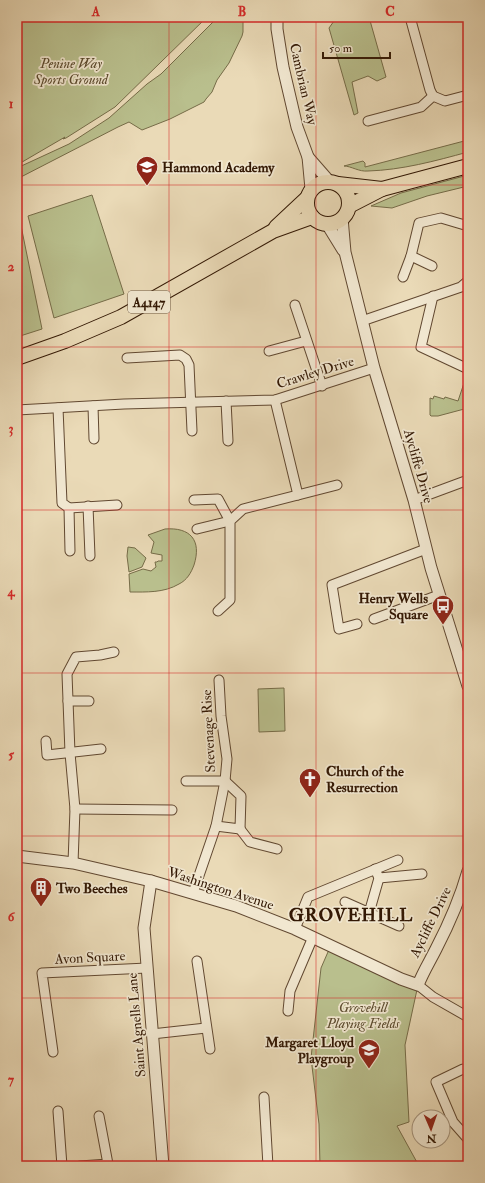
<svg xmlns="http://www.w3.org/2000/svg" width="485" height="1183" font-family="'IM FELL Double Pica',serif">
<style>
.green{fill:#b9bf8d;stroke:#766c48}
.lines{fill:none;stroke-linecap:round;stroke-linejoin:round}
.minor-casing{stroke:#614831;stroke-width:11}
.tertiary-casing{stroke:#614831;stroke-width:13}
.primary-casing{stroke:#331804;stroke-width:16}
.minor{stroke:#f1e7d0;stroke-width:9}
.tertiary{stroke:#f1e7d0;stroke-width:11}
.primary{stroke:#eadab7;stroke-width:14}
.grid{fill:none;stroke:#d62828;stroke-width:1;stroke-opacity:0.55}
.labels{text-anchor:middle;stroke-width:3.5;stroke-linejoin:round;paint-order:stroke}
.shield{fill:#f1e7d0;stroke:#6c5641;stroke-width:1}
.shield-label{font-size:13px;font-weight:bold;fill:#331804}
.park-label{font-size:14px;font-style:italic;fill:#5b4a2d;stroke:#f1e7d0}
.street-label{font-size:14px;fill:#331804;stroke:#f1e7d0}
.poi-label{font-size:14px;font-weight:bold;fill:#331804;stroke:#f1e7d0;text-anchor:start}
.district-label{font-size:18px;font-weight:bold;letter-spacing:1px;fill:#331804;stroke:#f1e7d0}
.neatline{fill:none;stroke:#d62828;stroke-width:1.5}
.grid-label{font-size:13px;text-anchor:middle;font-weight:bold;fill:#d62828}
</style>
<rect width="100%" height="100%" fill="#eadab7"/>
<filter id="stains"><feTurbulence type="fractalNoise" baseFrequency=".005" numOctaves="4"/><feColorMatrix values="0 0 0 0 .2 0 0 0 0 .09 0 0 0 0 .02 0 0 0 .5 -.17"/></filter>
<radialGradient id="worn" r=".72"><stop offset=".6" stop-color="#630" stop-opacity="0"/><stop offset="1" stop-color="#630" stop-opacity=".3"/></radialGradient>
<g class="green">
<polygon points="17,17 207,17 115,107 66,138 63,139 65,137 17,165"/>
<polygon points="218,17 243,17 243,32 242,36 229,63 217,80 212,92 206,99 204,102 170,119 142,130 129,122 118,127 17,179 17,168 69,144 109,118 147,84 161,74"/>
<polygon points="343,17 369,17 386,77 377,81 368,76 352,82 358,113 354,115 329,28 334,21"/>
<path d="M468,140V152C435,161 402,170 368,171C359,172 351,166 344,166L363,161L365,163V167Z"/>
<polygon points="468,175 468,186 427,196 392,208 371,206 401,193"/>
<polygon points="92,195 124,294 54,318 28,216"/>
<polygon points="17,206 42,329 17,337"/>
<polygon points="468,382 468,408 438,416 431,416 430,415 430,398 433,399 434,396 444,399 445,397 458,401 464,383"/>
<path d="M165,529C190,527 202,540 194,565C191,573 187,580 179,584C164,593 146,592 130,592L129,574L143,569L151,571L156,567L155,562H157L158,561H162V555L151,553L154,542L148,535Z"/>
<polygon points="128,547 135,548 146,558 142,567 129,572 127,556"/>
<polygon points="284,688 285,731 259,732 258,689"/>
<polygon points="331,945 418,985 405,1045 409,1122 397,1126 419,1166 320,1166 319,1124 311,1058 321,968"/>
</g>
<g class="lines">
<g class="minor-casing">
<g id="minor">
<polyline points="410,17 430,90 433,96"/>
<polyline points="368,121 421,107 433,96 445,101 468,95"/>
<polyline points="411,256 432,266"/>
<polyline points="403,277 411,256 419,223 441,218 468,226"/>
<polyline points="433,296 421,347 468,369"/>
<polyline points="295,305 322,386"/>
<polyline points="362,321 461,287 468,281"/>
<polyline points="269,351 306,341"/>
<polyline points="127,358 180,355 186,359 189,365 192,431"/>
<polyline points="275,400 298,495"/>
<polyline points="226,401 228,441"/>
<polyline points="93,406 94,439"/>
<polyline points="58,408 62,503 69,508 70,551"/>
<polyline points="17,410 124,404 275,400 374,368"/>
<polyline points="194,500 218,499 230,521 197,529"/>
<polyline points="414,500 468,480"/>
<polyline points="88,506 90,556"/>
<polyline points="69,508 117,505"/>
<polyline points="218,611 230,600 230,521 243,509 337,485"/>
<polyline points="374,619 439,595"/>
<polyline points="357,624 339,629 332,585 426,549"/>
<polyline points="68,701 89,701"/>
<polyline points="46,741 47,755 101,749"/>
<polyline points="186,781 225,781 241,796 240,829 216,826"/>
<polyline points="75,809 172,810"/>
<polyline points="240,829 250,842 277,849"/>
<polyline points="73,863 75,809 70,753 67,674 76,657 100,655 114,652"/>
<polyline points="379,878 422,874"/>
<polyline points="193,893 216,826 225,781 227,759 221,716 219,680"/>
<polyline points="345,902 399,926"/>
<polyline points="369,913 379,878 375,869"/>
<polyline points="295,929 308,897 398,860"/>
<polyline points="197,961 210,1049"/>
<polyline points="418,985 433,997 468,1017"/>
<polyline points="288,1011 290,991 313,937"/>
<polyline points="152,1034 206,1028"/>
<polyline points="53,1052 42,973 147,968"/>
<polyline points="463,1069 436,1082 453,1122 468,1139"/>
<polyline points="264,1097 268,1166"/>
<polyline points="58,1111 62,1166"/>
<polyline points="80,1166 108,1164 99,1116"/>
</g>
</g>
<g class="tertiary-casing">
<g id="tertiary">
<polyline points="277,17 277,29 283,67 297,127 308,157 311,189"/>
<polyline points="308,157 329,181"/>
<polyline points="342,218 345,252 374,368 414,500 431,568 468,686"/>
<polyline points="327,224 343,250"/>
<path d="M17,856L73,863L151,881L236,906L295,929L401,979L418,985C423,972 430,961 436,949C449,924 460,899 468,871"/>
<polyline points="151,881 144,928 163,1166"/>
</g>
</g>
<g class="primary-casing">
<g id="primary">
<circle cx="328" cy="203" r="21"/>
<polyline points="338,184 382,189"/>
<polyline points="349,206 382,189 468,166"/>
<polyline points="276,227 307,198"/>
<polyline points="17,358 65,341 121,317 273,231 312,217"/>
</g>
</g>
<use href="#minor" class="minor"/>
<use href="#tertiary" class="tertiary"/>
<use href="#primary" class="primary"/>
</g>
<path class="grid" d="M169,17V1166M316,17V1166M17,185H468M17,347H468M17,510H468M17,673H468M17,836H468M17,998H468"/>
<defs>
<g id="school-pin" transform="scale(1.15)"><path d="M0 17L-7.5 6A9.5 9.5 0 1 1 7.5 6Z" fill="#8f2418" stroke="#f1e7d0"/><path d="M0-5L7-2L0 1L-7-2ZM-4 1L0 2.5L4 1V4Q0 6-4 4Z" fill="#fff"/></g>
<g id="bus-pin" transform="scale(1.15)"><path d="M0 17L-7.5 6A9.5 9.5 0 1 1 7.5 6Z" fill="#8f2418" stroke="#f1e7d0"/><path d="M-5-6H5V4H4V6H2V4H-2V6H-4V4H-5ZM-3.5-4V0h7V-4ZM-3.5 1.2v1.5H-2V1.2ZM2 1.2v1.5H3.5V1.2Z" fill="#fff"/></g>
<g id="church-pin" transform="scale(1.15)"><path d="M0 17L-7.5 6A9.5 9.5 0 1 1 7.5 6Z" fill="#8f2418" stroke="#f1e7d0"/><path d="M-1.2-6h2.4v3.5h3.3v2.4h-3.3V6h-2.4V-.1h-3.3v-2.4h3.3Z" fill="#fff"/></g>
<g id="building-pin" transform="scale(1.15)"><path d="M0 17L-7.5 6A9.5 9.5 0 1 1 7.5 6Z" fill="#8f2418" stroke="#f1e7d0"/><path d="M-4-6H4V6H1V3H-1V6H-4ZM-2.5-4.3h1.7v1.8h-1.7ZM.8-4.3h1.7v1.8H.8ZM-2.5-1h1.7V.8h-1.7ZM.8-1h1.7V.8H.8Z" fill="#fff"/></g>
</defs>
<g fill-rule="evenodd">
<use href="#school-pin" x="147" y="167"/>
<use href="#bus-pin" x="443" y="606"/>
<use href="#church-pin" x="310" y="779"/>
<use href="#building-pin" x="41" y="888"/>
<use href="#school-pin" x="369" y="1050"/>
</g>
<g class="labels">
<rect class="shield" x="128" y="291" width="42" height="22" rx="3"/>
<g class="shield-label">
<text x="149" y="307">A4147</text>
</g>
<g class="park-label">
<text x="71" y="68">Penine Way<tspan x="71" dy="16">Sports Ground</tspan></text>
<text x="363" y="1012">Grovehill<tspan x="363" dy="16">Playing Fields</tspan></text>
</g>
<g class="street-label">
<text transform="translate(304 84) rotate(77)" y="5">Cambrian Way</text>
<text transform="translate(315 372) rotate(-17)" y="5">Crawley Drive</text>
<text transform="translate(419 466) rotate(74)" y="5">Aycliffe Drive</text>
<text transform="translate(208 731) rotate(-93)" y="5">Stevenage Rise</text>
<text transform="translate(221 888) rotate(18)" y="5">Washington Avenue</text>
<text transform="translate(430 922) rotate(-64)" y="5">Aycliffe Drive</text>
<text transform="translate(90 957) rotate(-3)" y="5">Avon Square</text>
<text transform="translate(136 1025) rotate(-95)" y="5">Saint Agnells Lane</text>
</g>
<g class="poi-label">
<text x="162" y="172">Hammond Academy</text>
<text x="428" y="603" text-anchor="end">Henry Wells<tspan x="428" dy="16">Square</tspan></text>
<text x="326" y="776">Church of the<tspan x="326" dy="16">Resurrection</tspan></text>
<text x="56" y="893">Two Beeches</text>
<text x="354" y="1047" text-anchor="end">Margaret Lloyd<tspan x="354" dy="16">Playgroup</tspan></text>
</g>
<g class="district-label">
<text x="351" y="921">GROVEHILL</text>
</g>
</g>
<rect width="485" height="1183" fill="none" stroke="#eadab7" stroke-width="44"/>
<g transform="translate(431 1129) rotate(178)"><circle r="19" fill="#f1e7d0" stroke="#a5947e"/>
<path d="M0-3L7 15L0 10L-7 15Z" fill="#8f2418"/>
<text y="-6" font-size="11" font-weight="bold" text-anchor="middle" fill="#331804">N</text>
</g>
<path d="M323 52v6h67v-6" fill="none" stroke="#331804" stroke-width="2"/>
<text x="329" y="52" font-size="12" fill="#331804" stroke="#f1e7d0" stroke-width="3" paint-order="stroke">50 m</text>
<rect x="22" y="22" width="441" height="1139" class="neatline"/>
<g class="grid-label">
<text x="96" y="16">A</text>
<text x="242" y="16">B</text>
<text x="390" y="16">C</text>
<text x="11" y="108">1</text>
<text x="11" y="271">2</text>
<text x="11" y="433">3</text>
<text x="11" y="596">4</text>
<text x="11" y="759">5</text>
<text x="11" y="921">6</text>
<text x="11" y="1084">7</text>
</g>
<rect width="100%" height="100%" filter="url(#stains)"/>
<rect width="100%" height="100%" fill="url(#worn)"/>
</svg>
